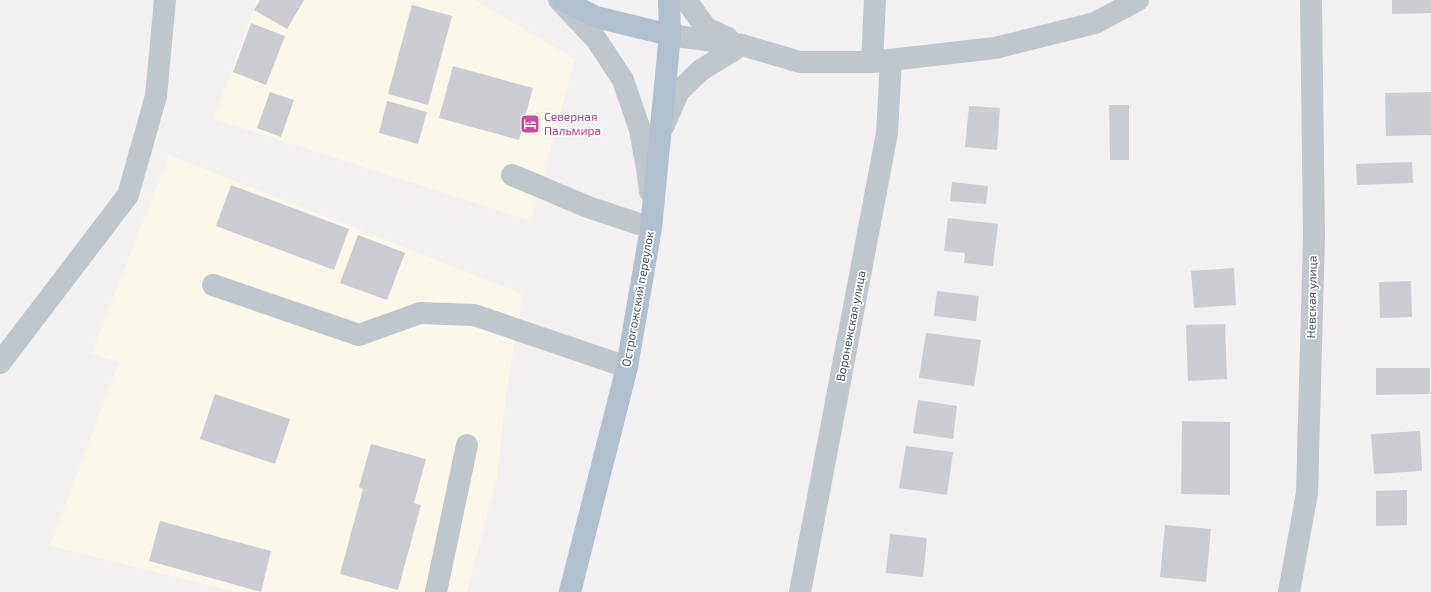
<svg xmlns="http://www.w3.org/2000/svg" width="1431" height="592" font-family="'Exo 2',sans-serif">
<style>
.commercial{fill:#fbf7eb}
.building{fill:#caccd2}
.lines{fill:none;stroke-linecap:round;stroke-linejoin:round}
.minor{stroke:#bfc7cd;stroke-width:22}
.major{stroke:#b2bfcc;stroke-width:22}
.labels{text-anchor:middle;stroke-width:3.5;stroke-linejoin:round;paint-order:stroke}
.hotel-label{font-size:12px;fill:#b23c85;stroke:#fff;text-anchor:start}
.street-label{font-size:12px;fill:#49535c;stroke:#fff}
</style>
<rect width="100%" height="100%" fill="#f2f0f0"/>
<g class="commercial">
<polygon points="257,0 475,0 575,59 531,221 214,119"/>
<polygon points="169,155 523,294 506,395 497,477 467,592 236,592 50,546 119,362 91,354"/>
</g>
<g class="building">
<polygon points="260,0 304,0 287,29 254,10"/>
<polygon points="1392,0 1431,0 1431,13 1392,14"/>
<polygon points="412,5 452,16 428,105 388,94"/>
<polygon points="251,23 285,36 266,85 233,72"/>
<polygon points="453,66 533,88 519,140 439,118"/>
<polygon points="270,92 294,100 281,137 257,128"/>
<polygon points="1431,92 1431,135 1386,136 1385,93"/>
<polygon points="387,101 427,112 418,144 379,133"/>
<polygon points="1109,105 1129,105 1129,160 1110,160"/>
<polygon points="969,106 1000,108 997,150 965,147"/>
<polygon points="1412,162 1413,183 1357,185 1356,164"/>
<polygon points="952,182 988,186 986,204 950,201"/>
<polygon points="231,185 349,229 334,270 216,226"/>
<polygon points="948,218 998,224 993,266 964,263 965,253 944,251"/>
<polygon points="358,235 405,253 387,300 340,283"/>
<polygon points="1234,268 1236,305 1194,308 1191,271"/>
<polygon points="1411,281 1412,317 1380,318 1379,282"/>
<polygon points="937,291 979,296 976,321 934,316"/>
<polygon points="1225,324 1227,379 1188,381 1186,325"/>
<polygon points="926,333 981,340 974,386 919,378"/>
<polygon points="1376,368 1430,368 1430,394 1376,395"/>
<polygon points="215,394 290,419 275,464 200,439"/>
<polygon points="918,400 957,406 953,439 913,433"/>
<polygon points="1182,421 1230,422 1230,495 1181,494"/>
<polygon points="1420,431 1422,471 1374,474 1371,434"/>
<polygon points="371,444 426,459 414,503 421,505 398,590 340,574 363,489 359,487"/>
<polygon points="906,446 953,452 947,495 899,488"/>
<polygon points="1407,490 1407,525 1376,526 1376,491"/>
<polygon points="160,521 271,551 261,592 149,561"/>
<polygon points="1165,525 1211,529 1206,582 1160,577"/>
<polygon points="890,534 927,538 923,577 886,573"/>
</g>
<g class="lines">
<g class="minor">
<polyline points="559,0 596,39 623,80 640,130 647,168 650,192"/>
<polyline points="686,0 706,28 728,38"/>
<polyline points="670,35 742,45 800,62 872,62 995,48 1095,23 1138,0"/>
<polyline points="872,62 875,0"/>
<polyline points="663,127 679,91 701,70 742,45"/>
<polyline points="512,175 588,207 651,228"/>
<polyline points="213,285 359,335 420,313 474,315 627,367"/>
<polyline points="0,363 128,195 156,96 165,0"/>
<polyline points="436,592 467,445"/>
<polyline points="800,592 887,133 891,60"/>
<polyline points="1289,592 1307,493 1314,237 1311,0"/>
</g>
<g class="major">
<polyline points="562,0 596,17 670,35"/>
<polyline points="570,592 627,367 651,228 670,35 669,0"/>
</g>
</g>
<defs>
<g id="hotel-square" transform="scale(1)"><rect x="-9" y="-9" width="18" height="18" rx="4" fill="#d1479c" stroke="#fff"/><path d="M-6-4.5h1.5V1H6V5H4.5V3h-9V5H-6ZM-4 0a1.8 1.8 0 1 1 3.6 0ZM.5 0V-2.5h3Q6-2.5 6 0Z" fill="#fff"/></g>
</defs>
<g fill-rule="evenodd">
<use href="#hotel-square" x="530" y="124"/>
</g>
<g class="labels">
<g class="hotel-label">
<text x="544" y="121">Северная<tspan x="544" dy="14">Пальмира</tspan></text>
</g>
<g class="street-label">
<text transform="translate(1312 297) rotate(-89)" y="4">Невская улица</text>
<text transform="translate(638 299) rotate(-80)" y="4">Острогожский переулок</text>
<text transform="translate(851 326) rotate(-79)" y="4">Воронежская улица</text>
</g>
</g>
</svg>
